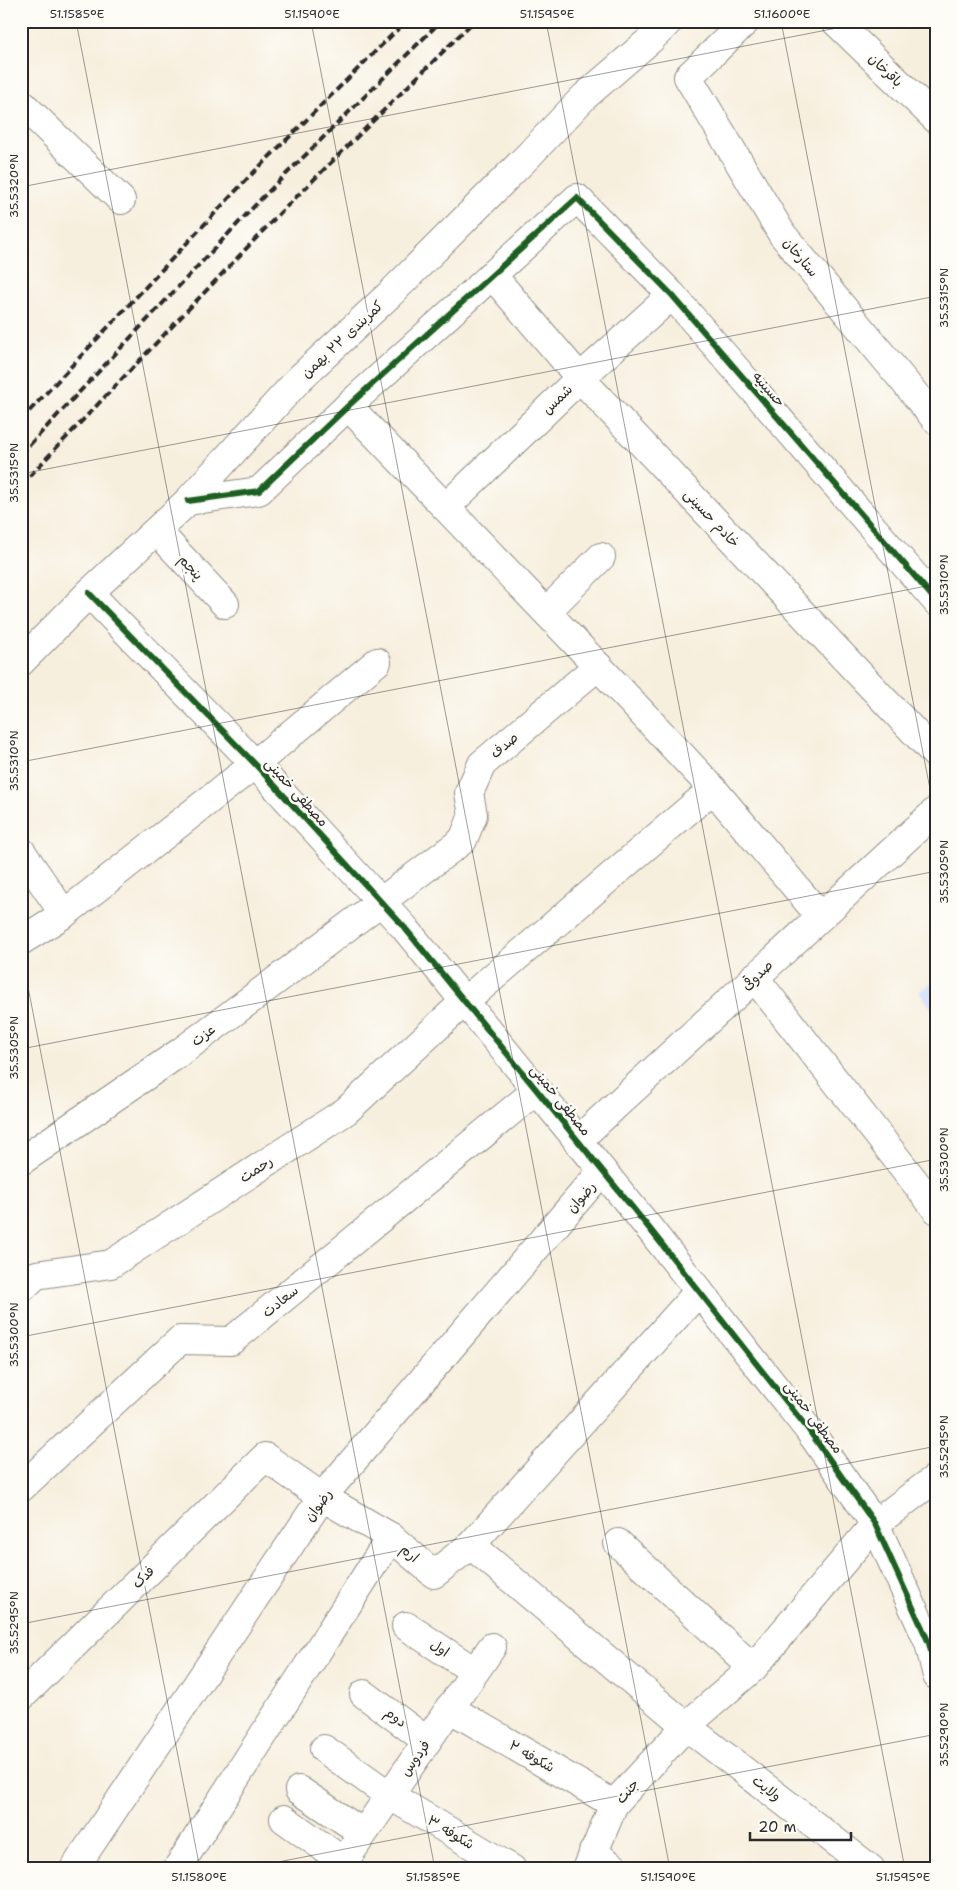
<svg xmlns="http://www.w3.org/2000/svg" width="958" height="1890" font-family="'Shantell Sans','Playpen Sans Arabic',sans-serif">
<style>
.built{fill:#ccdbfa}
.lines{fill:none;stroke-linecap:round;stroke-linejoin:round}
.minor-casing{stroke:#918d84;stroke-width:30}
.minor{stroke:#fff;stroke-width:28}
.rail{stroke:#2b2b2b;stroke-width:4;stroke-dasharray:8 4;stroke-linecap:butt}
.cycleway-casing{stroke:#fdfcf7;stroke-width:9}
.cycleway{stroke:#1b5e20;stroke-width:6}
.ticks{fill:none;stroke:#2b2b2b;stroke-width:1;stroke-opacity:0.45}
.labels{text-anchor:middle;stroke-width:5;stroke-linejoin:round;paint-order:stroke}
.street-label{font-size:14px;fill:#2b2b2b;stroke:#fdfcf7}
.neatline{fill:none;stroke:#2b2b2b;stroke-width:2}
.ticks-label{font-size:12px;text-anchor:middle;fill:#2b2b2b}
</style>
<rect width="100%" height="100%" fill="#fdfcf7"/>
<filter id="ink" filterUnits="userSpaceOnUse"><feTurbulence type="fractalNoise" baseFrequency=".02" numOctaves="2"/><feDisplacementMap in="SourceGraphic" scale="10" xChannelSelector="R" yChannelSelector="G"/><feConvolveMatrix kernelMatrix="1 2 1 2 8 2 1 2 1" color-interpolation-filters="sRGB"/></filter>
<filter id="wash" filterUnits="userSpaceOnUse"><feTurbulence type="fractalNoise" baseFrequency=".0096" numOctaves="4" result="noise"/><feDisplacementMap in="SourceGraphic" scale="20" xChannelSelector="R" yChannelSelector="G"/><feGaussianBlur stdDeviation="1.12" result="paint"/><feColorMatrix in="noise" values="0 0 0 0 0 0 0 0 0 0 0 0 0 0 0 0 0 1.4 0 .05"/><feComposite in="paint" operator="in"/></filter>
<g filter="url(#wash)">
<rect width="100%" height="100%" fill="#f7efde"/>
<polygon class="built" points="937,978 937,1017 919,992"/>
</g>
<g filter="url(#ink)">
<g class="lines">
<g class="minor-casing">
<g id="minor">
<polyline points="746,21 688,77 782,234 937,421"/>
<polyline points="835,21 937,120"/>
<polyline points="21,103 121,200"/>
<polyline points="492,275 580,378 937,756"/>
<polyline points="348,406 598,666 713,789 820,916"/>
<polyline points="188,501 259,491 348,406 577,198 672,295 937,602"/>
<polyline points="446,507 580,378 672,295"/>
<polyline points="157,531 225,604"/>
<polyline points="89,593 255,764 404,927 649,1228 808,1429 875,1524 929,1643 937,1676"/>
<polyline points="547,611 601,557"/>
<polyline points="21,662 89,593 188,501 300,378 389,295 528,156 584,97 650,40 669,21"/>
<polyline points="21,851 64,914"/>
<polyline points="21,941 64,914 255,764 377,662"/>
<polyline points="754,977 937,1210"/>
<polyline points="577,1141 937,810"/>
<polyline points="21,1161 182,1051 463,840 473,815 469,793 482,764 598,666"/>
<polyline points="21,1289 36,1275 111,1264 346,1111 464,1002 713,789"/>
<polyline points="21,1488 180,1340 231,1341 537,1090"/>
<polyline points="618,1543 753,1668"/>
<polyline points="471,1545 686,1726 871,1869"/>
<polyline points="406,1626 474,1671"/>
<polyline points="364,1694 427,1741"/>
<polyline points="21,1697 265,1457 322,1497 391,1537"/>
<polyline points="449,1708 614,1804"/>
<polyline points="324,1749 389,1795 512,1869"/>
<polyline points="299,1790 363,1833"/>
<polyline points="284,1819 344,1862"/>
<polyline points="593,1852 616,1869"/>
<polyline points="74,1869 322,1497 602,1171"/>
<polyline points="177,1869 391,1537 434,1574 471,1545 699,1291"/>
<polyline points="339,1869 492,1647"/>
<polyline points="587,1869 614,1804 686,1726 753,1668 875,1524 937,1477"/>
</g>
</g>
<use href="#minor" class="minor"/>
<g class="rail">
<polyline points="21,420 246,180 406,21"/>
<polyline points="21,454 261,199 441,21"/>
<polyline points="21,485 280,213 474,21"/>
</g>
<g class="cycleway-casing">
<g id="cycleway">
<polyline points="188,501 259,491 348,406 577,198 672,295 937,602"/>
<polyline points="89,593 255,764 404,927 649,1228 808,1429 875,1524 929,1643 937,1676"/>
</g>
</g>
<use href="#cycleway" class="cycleway"/>
</g>
</g>
<path class="ticks" d="M76,21L435,1869M311,21L670,1869M546,21L905,1869M781,21L937,825M21,187L873,21M21,474L937,296M21,762L937,584M21,951L200,1869M21,1049L937,871M21,1337L937,1159M21,1624L937,1446M242,1869L937,1734"/>
<g class="labels">
<g class="street-label">
<text transform="translate(886 70) rotate(44)" y="5">باقرخان</text>
<text transform="translate(801 257) rotate(50)" y="5">ستارخان</text>
<text transform="translate(342 339) rotate(-43)" y="5">کمربندی ۲۲ بهمن</text>
<text transform="translate(769 389) rotate(49)" y="5">حسینیه</text>
<text transform="translate(557 399) rotate(-44)" y="5">شمس</text>
<text transform="translate(712 518) rotate(47)" y="5">خادم حسینی</text>
<text transform="translate(191 567) rotate(47)" y="5">پنجم</text>
<text transform="translate(504 745) rotate(-40)" y="5">صدف</text>
<text transform="translate(297 792) rotate(48)" y="5">مصطفی خمینی</text>
<text transform="translate(757 975) rotate(-43)" y="5">صدوقی</text>
<text transform="translate(203 1035) rotate(-37)" y="5">عزت</text>
<text transform="translate(561 1100) rotate(51)" y="5">مصطفی خمینی</text>
<text transform="translate(256 1169) rotate(-33)" y="5">رحمت</text>
<text transform="translate(581 1197) rotate(-49)" y="5">رضوان</text>
<text transform="translate(280 1301) rotate(-39)" y="5">سعادت</text>
<text transform="translate(814 1417) rotate(53)" y="5">مصطفی خمینی</text>
<text transform="translate(318 1505) rotate(-54)" y="5">رضوان</text>
<text transform="translate(410 1553) rotate(41)" y="5">ارم</text>
<text transform="translate(143 1577) rotate(-45)" y="5">فدک</text>
<text transform="translate(440 1648) rotate(34)" y="5">اول</text>
<text transform="translate(396 1717) rotate(36)" y="5">دوم</text>
<text transform="translate(532 1756) rotate(30)" y="5">شکوفه ۲</text>
<text transform="translate(415 1758) rotate(-55)" y="5">فردوس</text>
<text transform="translate(767 1788) rotate(38)" y="5">ولایت</text>
<text transform="translate(627 1791) rotate(-49)" y="5">جنت</text>
<text transform="translate(451 1832) rotate(31)" y="5">شکوفه ۳</text>
</g>
</g>
<rect width="958" height="1890" fill="none" stroke="#fdfcf7" stroke-width="55"/>
<path d="M750 1832v8h101v-8" fill="none" stroke="#2b2b2b" stroke-width="2.5"/>
<text x="758" y="1832" font-size="15" fill="#2b2b2b" stroke="#fdfcf7" stroke-width="4" paint-order="stroke">20 m</text>
<rect x="28" y="28" width="902" height="1834" class="neatline"/>
<g class="ticks-label">
<text x="77" y="18">51.1585°E</text>
<text x="312" y="18">51.1590°E</text>
<text x="547" y="18">51.1595°E</text>
<text x="782" y="18">51.1600°E</text>
<text transform="translate(14 186) rotate(-90)" y="4">35.5320°N</text>
<text transform="translate(944 298) rotate(-90)" y="4">35.5315°N</text>
<text transform="translate(14 473) rotate(-90)" y="4">35.5315°N</text>
<text transform="translate(944 585) rotate(-90)" y="4">35.5310°N</text>
<text transform="translate(14 761) rotate(-90)" y="4">35.5310°N</text>
<text transform="translate(944 872) rotate(-90)" y="4">35.5305°N</text>
<text transform="translate(14 1048) rotate(-90)" y="4">35.5305°N</text>
<text transform="translate(944 1160) rotate(-90)" y="4">35.5300°N</text>
<text transform="translate(14 1335) rotate(-90)" y="4">35.5300°N</text>
<text transform="translate(944 1447) rotate(-90)" y="4">35.5295°N</text>
<text transform="translate(14 1623) rotate(-90)" y="4">35.5295°N</text>
<text transform="translate(944 1735) rotate(-90)" y="4">35.5290°N</text>
<text x="199" y="1881">51.1580°E</text>
<text x="433" y="1881">51.1585°E</text>
<text x="668" y="1881">51.1590°E</text>
<text x="903" y="1881">51.1595°E</text>
</g>
</svg>
